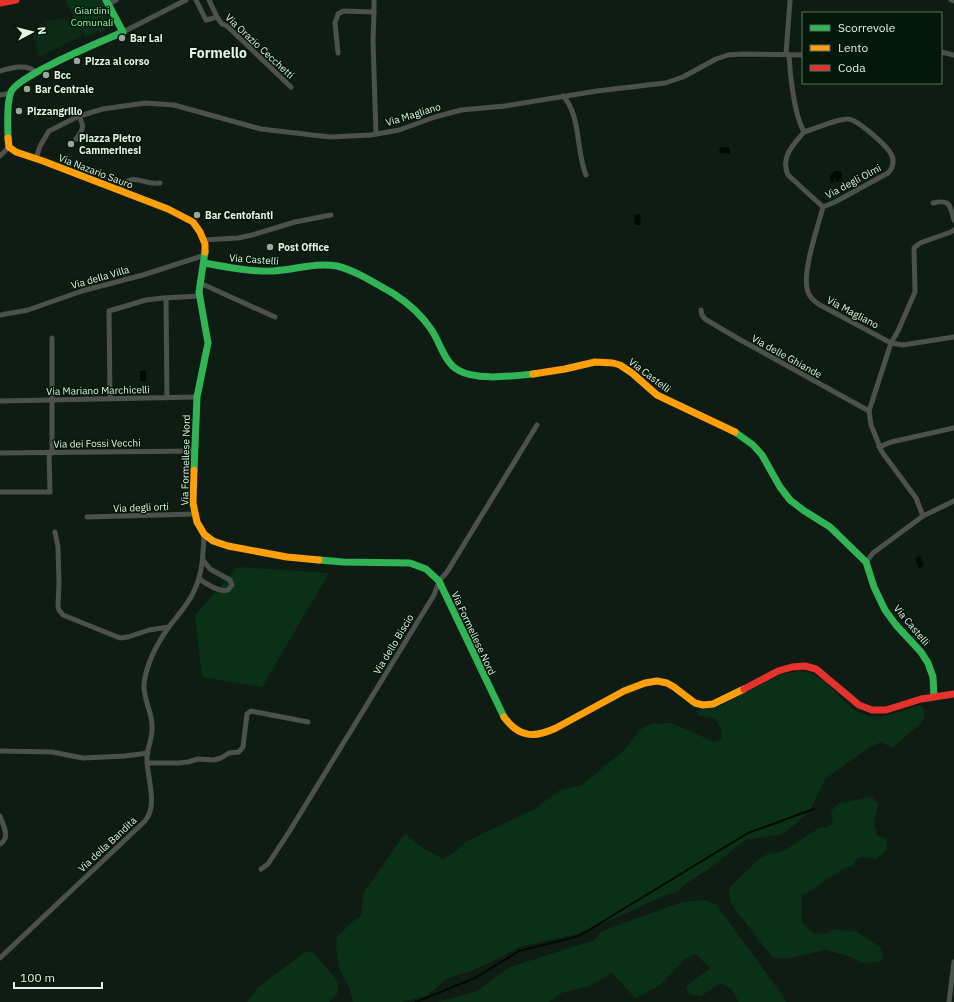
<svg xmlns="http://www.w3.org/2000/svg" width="954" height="1002" font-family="'IBM Plex Sans',sans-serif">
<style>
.built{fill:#0d2a17}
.green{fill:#0a3018}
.water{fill:#010a02}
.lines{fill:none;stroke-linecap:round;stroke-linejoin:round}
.stream{stroke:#010a02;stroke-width:2}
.street{stroke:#4c514e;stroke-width:5}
.fast{stroke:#30b455;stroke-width:7}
.slow{stroke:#ff9f0a;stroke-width:7}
.jam{stroke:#e5322d;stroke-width:7}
.poi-dot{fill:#99a79d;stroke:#021809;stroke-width:1.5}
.labels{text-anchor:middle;stroke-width:3;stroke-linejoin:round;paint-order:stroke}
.park-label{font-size:10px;fill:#93fab0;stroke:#021809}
.poi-label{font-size:10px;font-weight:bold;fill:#e4f2e7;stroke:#021809;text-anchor:start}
.street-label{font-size:10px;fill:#e4f2e7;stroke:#021809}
.district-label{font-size:14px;font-weight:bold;fill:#e4f2e7;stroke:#021809}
</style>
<rect width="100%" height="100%" fill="#0f1c13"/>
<polygon class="built" points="64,17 66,22 74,18 83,35 39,57 33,34 46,25 44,21"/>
<g class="green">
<polygon points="65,0 103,0 113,23 101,33 97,31 86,38"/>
<polygon points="237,567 329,573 262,687 202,677 195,616"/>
<path d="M794,672C800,672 806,671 812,674C839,686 847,721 884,716C896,714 909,708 920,705L924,709L925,717L920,724L892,748L881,742L870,747L854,758L825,779L810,811L793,826L782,834L745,840L710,868L684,885L680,890L652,901L627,913L577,934L519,947L503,956L473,970L446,979L427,996L401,1002H353L349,987L340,970L336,948L337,937L352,922L361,916L364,892L405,833L420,846L443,859L452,854L467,841L533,810L560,790L582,785L622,752L642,728L652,724L672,723L714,742L722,739L721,728L714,718L699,716L696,711L720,706L781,674Z"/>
<polygon points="872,797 878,804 874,824 877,835 887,840 886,851 876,859 863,857 858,858 853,865 845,868 818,885 801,897 802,923 808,929 816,934 828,933 836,929 857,932 880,947 883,958 879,962 864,963 845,955 825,950 786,959 772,957 732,905 729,893 731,886 758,860 768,854 782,852 819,828 826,828 833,822 831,811 840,803"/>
<polygon points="705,900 716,904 785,999 786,1002 739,1002 731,989 720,983 701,996 689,994 686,986 710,968 695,954 686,958 659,986 635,998 612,973 590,986 561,993 549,1002 438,1002 477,991 510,967 595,940 602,931 682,902"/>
<polygon points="305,952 313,952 339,983 337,994 329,1002 247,1002 257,988"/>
</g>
<g class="water">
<polygon points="720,147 730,148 730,154 719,153"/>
<polygon points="835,171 839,171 842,173 842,178 840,181 836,182 835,180 836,178 834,177 834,182 831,183 830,176"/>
<polygon points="640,214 641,225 635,225 634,215"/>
<rect x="140" y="371" width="6" height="10"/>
<polygon points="920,556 924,566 919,569 915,558"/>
</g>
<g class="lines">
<polyline class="stream" points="416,1002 475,978 519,951 579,936 748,833 814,809"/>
<g class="street">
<polyline points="196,0 206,20 217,17 209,0"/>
<polyline points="951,0 954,1"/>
<polyline points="109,4 116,0"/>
<polyline points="374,12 373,41 376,134"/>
<polyline points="217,17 222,24 227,26 291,87"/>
<polyline points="123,32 186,0"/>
<polyline points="941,52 954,55"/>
<polyline points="338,53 335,23 338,14 343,11 374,12 374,0"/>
<polyline points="786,54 790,0"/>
<path d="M789,55C790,75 794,114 804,132C793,145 780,157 788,175L823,207C818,227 801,274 808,292C810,298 815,302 820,305L891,343L869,411L871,425L882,452L916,498L923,516"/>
<path d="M0,71C11,68 26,63 36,72"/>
<polyline points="0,95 11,93"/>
<path d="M563,96C581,115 576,151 586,175"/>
<path d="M804,132C815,129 838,118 848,119C857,119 887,146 891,154C895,160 893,168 888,173L835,202L823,207"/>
<path d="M76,139C83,129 85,128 79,116"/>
<polyline points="0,156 9,147"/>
<polyline points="36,159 40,146 49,131 79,116 103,109 145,103 174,105 261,129 330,137 371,135 399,130 435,117 461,110 505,106 597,91 665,83 683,77 716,59 728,55 742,54 803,55"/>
<path d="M119,190C134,169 141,186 160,183"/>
<path d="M933,203C950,199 950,205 954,220"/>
<polyline points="954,230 951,232 920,243 914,248 915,292 898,331 891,343 903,345 954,337"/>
<polyline points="204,240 238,238 252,235 295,222 331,215"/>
<polyline points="200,283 275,317"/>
<polyline points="166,298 167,398"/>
<polyline points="701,310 702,315 705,319 737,338 869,411"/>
<polyline points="0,315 28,310 82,291 143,275 205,255"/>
<polyline points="110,399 109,311 146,300 163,298 200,296"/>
<polyline points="0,401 197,397"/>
<polyline points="879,447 891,442 954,428"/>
<polyline points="0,453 194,451"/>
<polyline points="52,453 52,338"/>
<polyline points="0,492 50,492 49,453"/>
<polyline points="87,517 195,514"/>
<polyline points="55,532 58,547 59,583 58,606 59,610 63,615 120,638 128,637 149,630 169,627"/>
<polyline points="866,562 873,553 923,516 954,501"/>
<path d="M199,579C206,583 219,593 228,590L232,585L230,580L210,569L203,560"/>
<polyline points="0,751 52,752 83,758 125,756 148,753"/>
<polyline points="147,763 179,763 188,762 198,759 214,760 221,758 229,753 239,752 243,747 247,714 251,711 308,722"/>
<path d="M0,816C3,825 11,838 0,844"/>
<polyline points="261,869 268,864 289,832 434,595 439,581 447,572 537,425"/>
<path d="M0,958L145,821C159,804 146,776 147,756C148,746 153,736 152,726C152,711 143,699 144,684C146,665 157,644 168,628C177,616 188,605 194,591C203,573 203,554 204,534"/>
<polyline points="949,1002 954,962"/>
</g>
<g class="fast">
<path d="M8,138C8,125 6,104 11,92C18,75 103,41 123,32L106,0"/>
<path d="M204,263C227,267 250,272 273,271C294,270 316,262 337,266C357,271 376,284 394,294C408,303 422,316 431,329C440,342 444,362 458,370C476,381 512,376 533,374"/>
<polyline points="735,432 753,445 762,455 780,487 790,500 803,510 830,527 866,562 874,587 885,610 896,625 921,652 928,663 933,677 934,696"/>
<polyline points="194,470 197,397 208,343 199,292 205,252"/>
<polyline points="319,560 343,562 410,563 426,569 439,581 504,717"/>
</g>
<g class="slow">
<polyline points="8,138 9,147 16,152 43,161 168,209 193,222 200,232 205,244 205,252"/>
<polyline points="533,374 565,369 595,362 613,363 620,365 632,373 657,395 735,432"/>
<polyline points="194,470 193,503 197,522 204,534 213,541 228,546 287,557 319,560"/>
<path d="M504,717C519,738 535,738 556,728L624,691L645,683L657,681L667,683L674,687L695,703L703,705L713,704L744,689"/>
</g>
<g class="jam">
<polyline points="0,3 16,0"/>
<polyline points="744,689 778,671 792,667 805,666 816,669 859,705 872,710 886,710 921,699 954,694"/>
</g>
</g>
<g class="poi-dot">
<circle cx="122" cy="38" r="4"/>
<circle cx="77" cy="61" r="4"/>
<circle cx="46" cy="75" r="4"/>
<circle cx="27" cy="89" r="4"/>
<circle cx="19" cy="111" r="4"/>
<circle cx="71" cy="144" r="4"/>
<circle cx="197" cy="215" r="4"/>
<circle cx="270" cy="247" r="4"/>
</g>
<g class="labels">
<g class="park-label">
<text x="92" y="14">Giardini<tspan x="92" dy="12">Comunali</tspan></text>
</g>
<g class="poi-label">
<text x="130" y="42">Bar Lai</text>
<text x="85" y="65">Pizza al corso</text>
<text x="54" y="79">Bcc</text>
<text x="35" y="93">Bar Centrale</text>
<text x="27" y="115">Pizzangrillo</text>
<text x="79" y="142">Piazza Pietro<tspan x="79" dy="12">Cammerinesi</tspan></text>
<text x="205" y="219">Bar Centofanti</text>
<text x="278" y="251">Post Office</text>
</g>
<g class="street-label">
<text transform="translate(260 46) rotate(43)" y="4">Via Orazio Cecchetti</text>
<text transform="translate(413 114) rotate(-17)" y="4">Via Magliano</text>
<text transform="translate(96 171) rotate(21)" y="4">Via Nazario Sauro</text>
<text transform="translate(853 181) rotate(-28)" y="4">Via degli Olmi</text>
<text transform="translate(254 259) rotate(4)" y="4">Via Castelli</text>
<text transform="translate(100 277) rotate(-16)" y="4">Via della Villa</text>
<text transform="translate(853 312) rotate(28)" y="4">Via Magliano</text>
<text transform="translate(787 356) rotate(29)" y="4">Via delle Ghiande</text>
<text transform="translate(650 375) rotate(37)" y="4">Via Castelli</text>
<text transform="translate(98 390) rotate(-1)" y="4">Via Mariano Marchicelli</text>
<text transform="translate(97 443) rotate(-1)" y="4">Via dei Fossi Vecchi</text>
<text transform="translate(185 460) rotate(-89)" y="4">Via Formellese Nord</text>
<text transform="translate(141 507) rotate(-2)" y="4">Via degli orti</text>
<text transform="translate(912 625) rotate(50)" y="4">Via Castelli</text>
<text transform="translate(474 633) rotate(65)" y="4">Via Formellese Nord</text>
<text transform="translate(393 644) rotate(-59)" y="4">Via dello Biscio</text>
<text transform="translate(107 844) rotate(-43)" y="4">Via della Bandita</text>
</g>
<g class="district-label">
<text x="218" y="58">Formello</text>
</g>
</g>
<rect x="802" y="12" width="140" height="72" fill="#021809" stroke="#5c6f62"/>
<rect x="810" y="25" width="20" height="6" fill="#30b455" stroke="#5c6f62"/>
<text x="838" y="32" font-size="12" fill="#e4f2e7">Scorrevole</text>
<rect x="810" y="45" width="20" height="6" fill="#ff9f0a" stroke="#5c6f62"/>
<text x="838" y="52" font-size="12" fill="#e4f2e7">Lento</text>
<rect x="810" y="65" width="20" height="6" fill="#e5322d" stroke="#5c6f62"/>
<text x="838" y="72" font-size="12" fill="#e4f2e7">Coda</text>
<g transform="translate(32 32) rotate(83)" stroke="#021809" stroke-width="3" paint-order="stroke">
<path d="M0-3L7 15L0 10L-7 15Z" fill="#e4f2e7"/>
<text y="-6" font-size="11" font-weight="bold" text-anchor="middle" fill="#e4f2e7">N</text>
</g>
<path d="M14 982v6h88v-6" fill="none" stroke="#e4f2e7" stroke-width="2"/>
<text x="20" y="982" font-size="12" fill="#e4f2e7" stroke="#021809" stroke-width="3" paint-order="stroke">100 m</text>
</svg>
